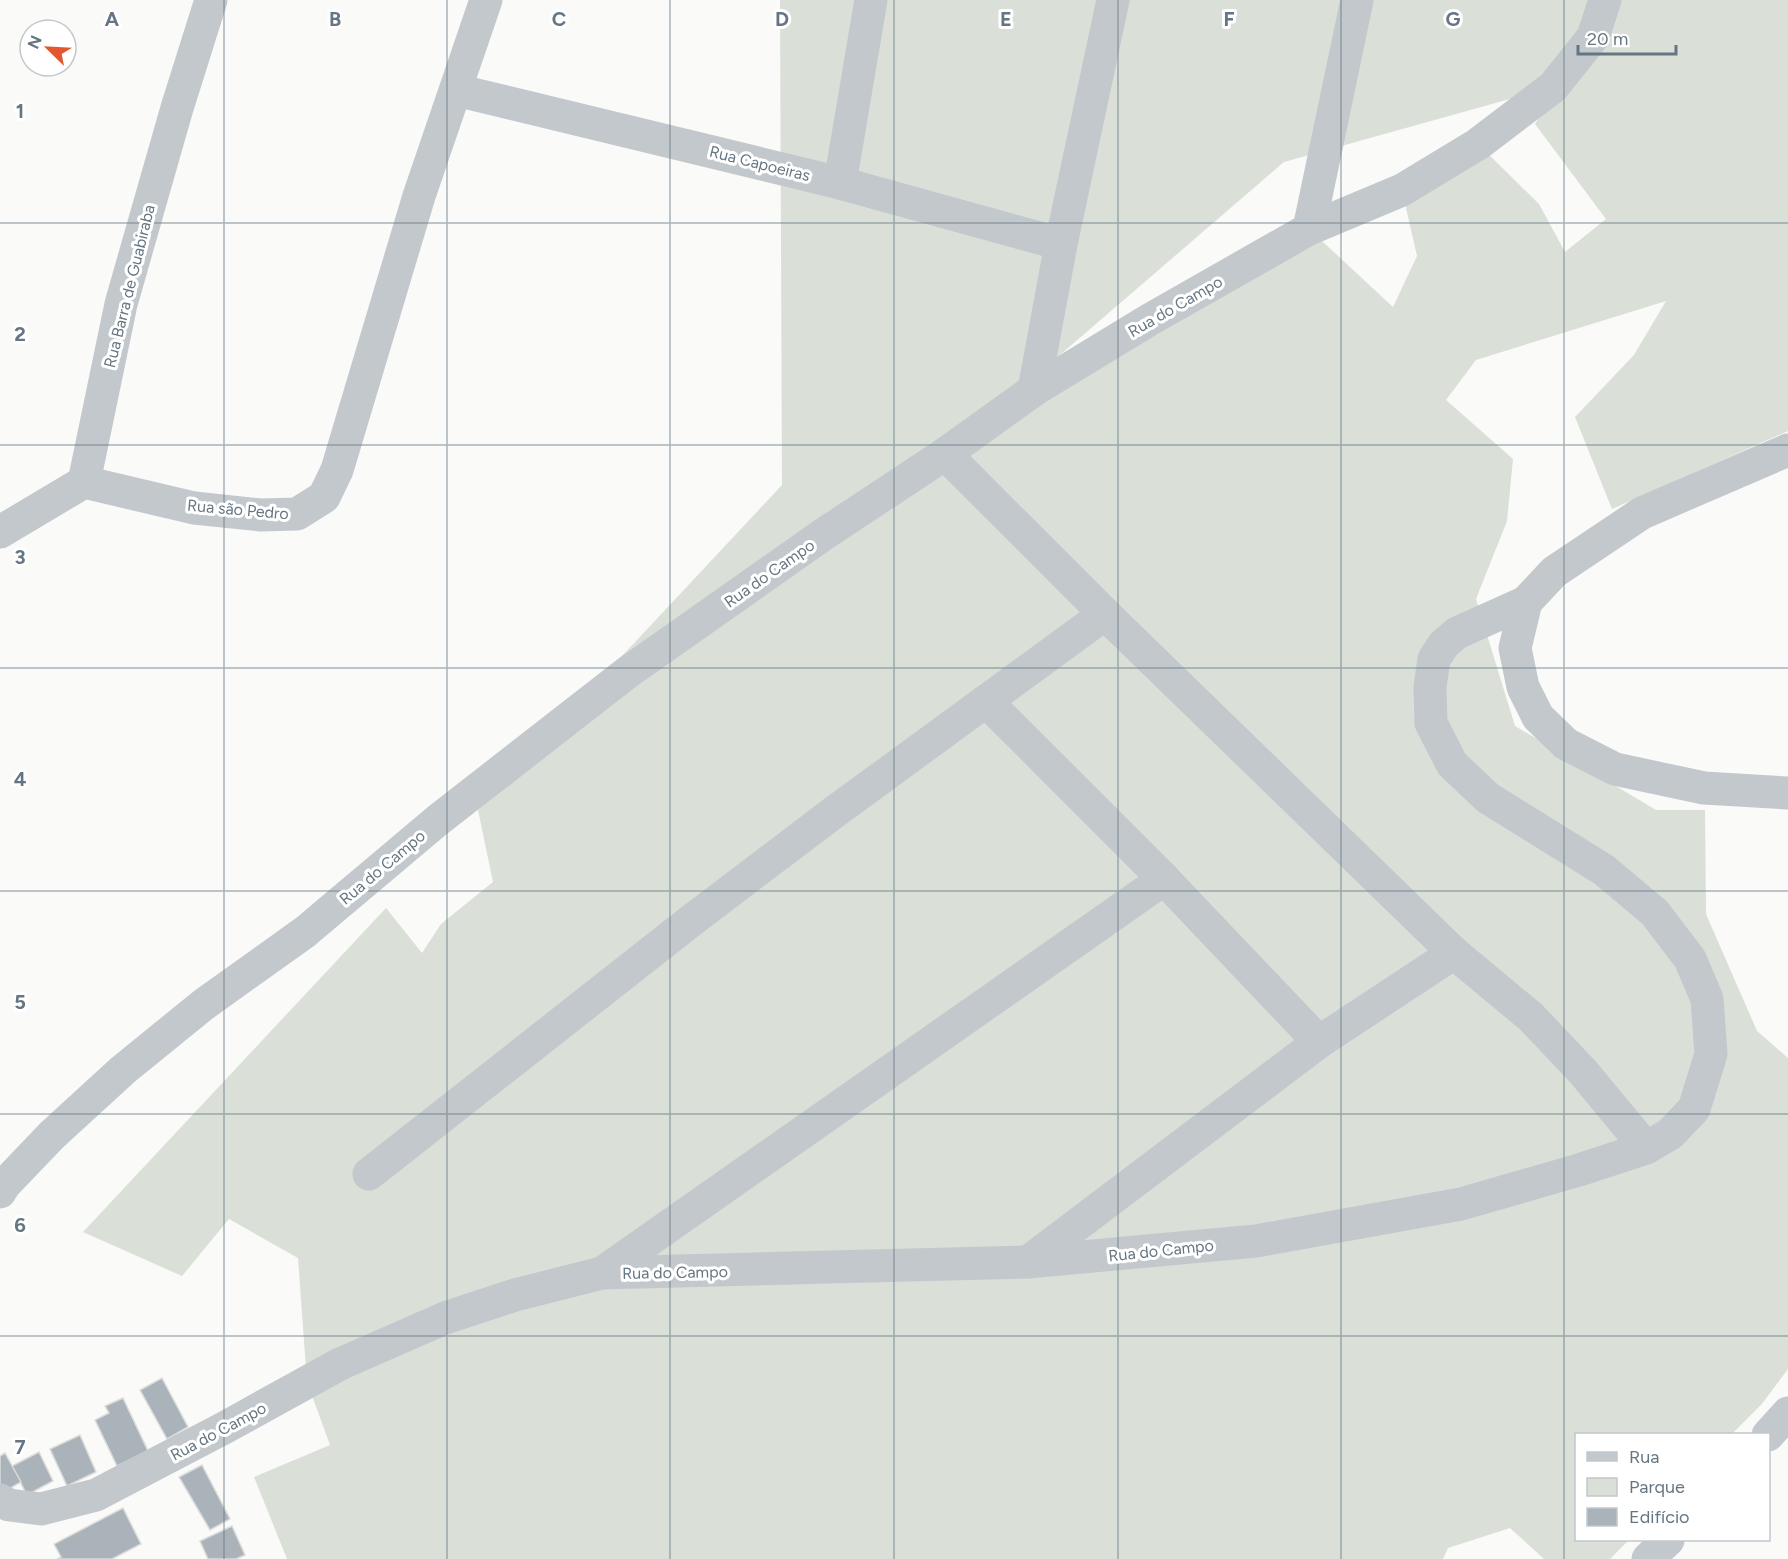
<svg xmlns="http://www.w3.org/2000/svg" width="1788" height="1559" font-family="Figtree,sans-serif">
<style>
.green{fill:#dadfd7;fill-rule:evenodd}
.building{fill:#aab3b9;stroke:#dcdcda;stroke-width:1.5}
.lines{fill:none;stroke-linecap:round;stroke-linejoin:round}
.minor{stroke:#c3c8cc;stroke-width:33}
.grid{fill:none;stroke:#657683;stroke-width:1.5;stroke-opacity:0.55}
.labels{text-anchor:middle;stroke-width:6;stroke-linejoin:round;paint-order:stroke}
.street-label{font-size:16px;fill:#657683;stroke:#fff}
.grid-label{font-size:20px;text-anchor:middle;font-weight:bold;fill:#657683;stroke:#fff;stroke-width:6;stroke-linejoin:round;paint-order:stroke}
</style>
<rect width="100%" height="100%" fill="#fafaf8"/>
<path class="green" d="M780,0H1788V431L1612,509L1575,417L1634,355L1666,301L1476,360L1446,400L1513,459L1507,521L1476,599L1515,726L1656,810H1705L1706,914L1757,1031L1788,1058V1369L1761,1405L1732,1434H1576V1540H1629L1610,1559H1544L1510,1528L1448,1548L1443,1559H287L254,1477L330,1445L307,1382L298,1258L229,1219L182,1276L83,1232L386,908L422,953L441,924L493,882L478,810L782,485ZM1586,46L1535,124L1606,219L1565,252L1539,204L1478,144L1402,190L1417,256L1393,307L1309,229L953,447L1284,162L1553,87Z"/>
<g class="building">
<polygon points="162,1378 188,1427 167,1439 140,1390"/>
<polygon points="123,1398 148,1451 117,1466 95,1420 109,1413 105,1406"/>
<polygon points="80,1435 96,1472 67,1486 50,1449"/>
<polygon points="39,1452 53,1481 27,1495 12,1466"/>
<polygon points="5,1453 21,1482 0,1494 0,1456"/>
<polygon points="202,1465 230,1519 210,1530 179,1477"/>
<polygon points="123,1508 141,1544 112,1559 57,1559 61,1557 54,1544"/>
<polygon points="232,1526 245,1555 236,1559 208,1559 200,1541"/>
</g>
<g class="lines">
<g class="minor">
<polyline points="456,90 840,183 1061,244"/>
<polyline points="840,183 871,0"/>
<polyline points="1309,229 1357,0"/>
<polyline points="1034,390 1061,244 1113,0"/>
<polyline points="1788,450 1642,513 1554,572 1526,602 1515,648 1523,687 1538,717 1566,744 1615,769 1704,788 1788,793"/>
<polyline points="945,454 1105,614 1454,953 1531,1017 1584,1073 1646,1148"/>
<polyline points="84,482 194,508 261,515 297,514 324,497 337,470 419,196 486,0"/>
<polyline points="0,532 84,482 121,304 177,108 211,0"/>
<polyline points="986,701 1164,879 1319,1042"/>
<polyline points="369,1174 692,920 833,813 1105,614"/>
<polyline points="0,1192 5,1184 52,1135 123,1070 203,1005 305,932 438,820 628,672 824,534 945,454 1034,390 1149,320 1309,229 1402,190 1478,144 1553,87 1593,37 1605,0"/>
<polyline points="1028,1262 1319,1042 1454,953"/>
<polyline points="602,1273 1164,879"/>
<polyline points="1768,1435 1788,1413"/>
<polyline points="0,1500 9,1505 41,1509 96,1495 224,1428 340,1364 445,1318 515,1295 602,1273 1028,1262 1256,1241 1461,1204 1579,1170 1646,1148 1670,1134 1694,1109 1711,1054 1707,999 1690,959 1655,913 1604,870 1488,798 1452,764 1431,723 1430,687 1434,659 1444,644 1457,633 1526,602"/>
<polyline points="1648,1559 1668,1540"/>
</g>
</g>
<path class="grid" d="M224,0V1559M447,0V1559M670,0V1559M894,0V1559M1118,0V1559M1341,0V1559M1564,0V1559M0,223H1788M0,445H1788M0,668H1788M0,891H1788M0,1114H1788M0,1336H1788"/>
<g class="labels">
<g class="street-label">
<text transform="translate(760 163) rotate(14)" y="6">Rua Capoeiras</text>
<text transform="translate(129 286) rotate(-76)" y="6">Rua Barra de Guabiraba</text>
<text transform="translate(1175 306) rotate(-30)" y="6">Rua do Campo</text>
<text transform="translate(238 509) rotate(5)" y="6">Rua são Pedro</text>
<text transform="translate(769 573) rotate(-35)" y="6">Rua do Campo</text>
<text transform="translate(382 867) rotate(-40)" y="6">Rua do Campo</text>
<text transform="translate(1161 1250) rotate(-6)" y="6">Rua do Campo</text>
<text transform="translate(675 1272) rotate(-1)" y="6">Rua do Campo</text>
<text transform="translate(218 1431) rotate(-28)" y="6">Rua do Campo</text>
</g>
</g>
<g class="grid-label">
<text x="112" y="26">A</text>
<text x="335" y="26">B</text>
<text x="559" y="26">C</text>
<text x="782" y="26">D</text>
<text x="1006" y="26">E</text>
<text x="1229" y="26">F</text>
<text x="1453" y="26">G</text>
<text x="20" y="118">1</text>
<text x="20" y="341">2</text>
<text x="20" y="564">3</text>
<text x="20" y="786">4</text>
<text x="20" y="1009">5</text>
<text x="20" y="1232">6</text>
<text x="20" y="1454">7</text>
</g>
<rect x="1575" y="1433" width="195" height="108" fill="#ffffff" stroke="#c1c8cd" stroke-width="1.5"/>
<rect x="1587" y="1452" width="30" height="9" fill="#c3c8cc" stroke="#c1c8cd" stroke-width="1.5"/>
<text x="1629" y="1463" font-size="18" fill="#657683">Rua</text>
<rect x="1587" y="1478" width="30" height="18" fill="#dadfd7" stroke="#c1c8cd" stroke-width="1.5"/>
<text x="1629" y="1493" font-size="18" fill="#657683">Parque</text>
<rect x="1587" y="1508" width="30" height="18" fill="#aab3b9" stroke="#c1c8cd" stroke-width="1.5"/>
<text x="1629" y="1523" font-size="18" fill="#657683">Edifício</text>
<g transform="translate(48 48) rotate(294)"><circle r="28" fill="#ffffff" stroke="#c1c8cd" stroke-width="1.5"/>
<path d="M0-4.5L10 22L0 15L-10 22Z" fill="#e4572e"/>
<text y="-9" font-size="16" font-weight="bold" text-anchor="middle" fill="#657683">N</text>
</g>
<path d="M1578 45v9h98v-9" fill="none" stroke="#657683" stroke-width="3"/>
<text x="1587" y="45" font-size="18" fill="#657683" stroke="#ffffff" stroke-width="4.5" paint-order="stroke">20 m</text>
</svg>
